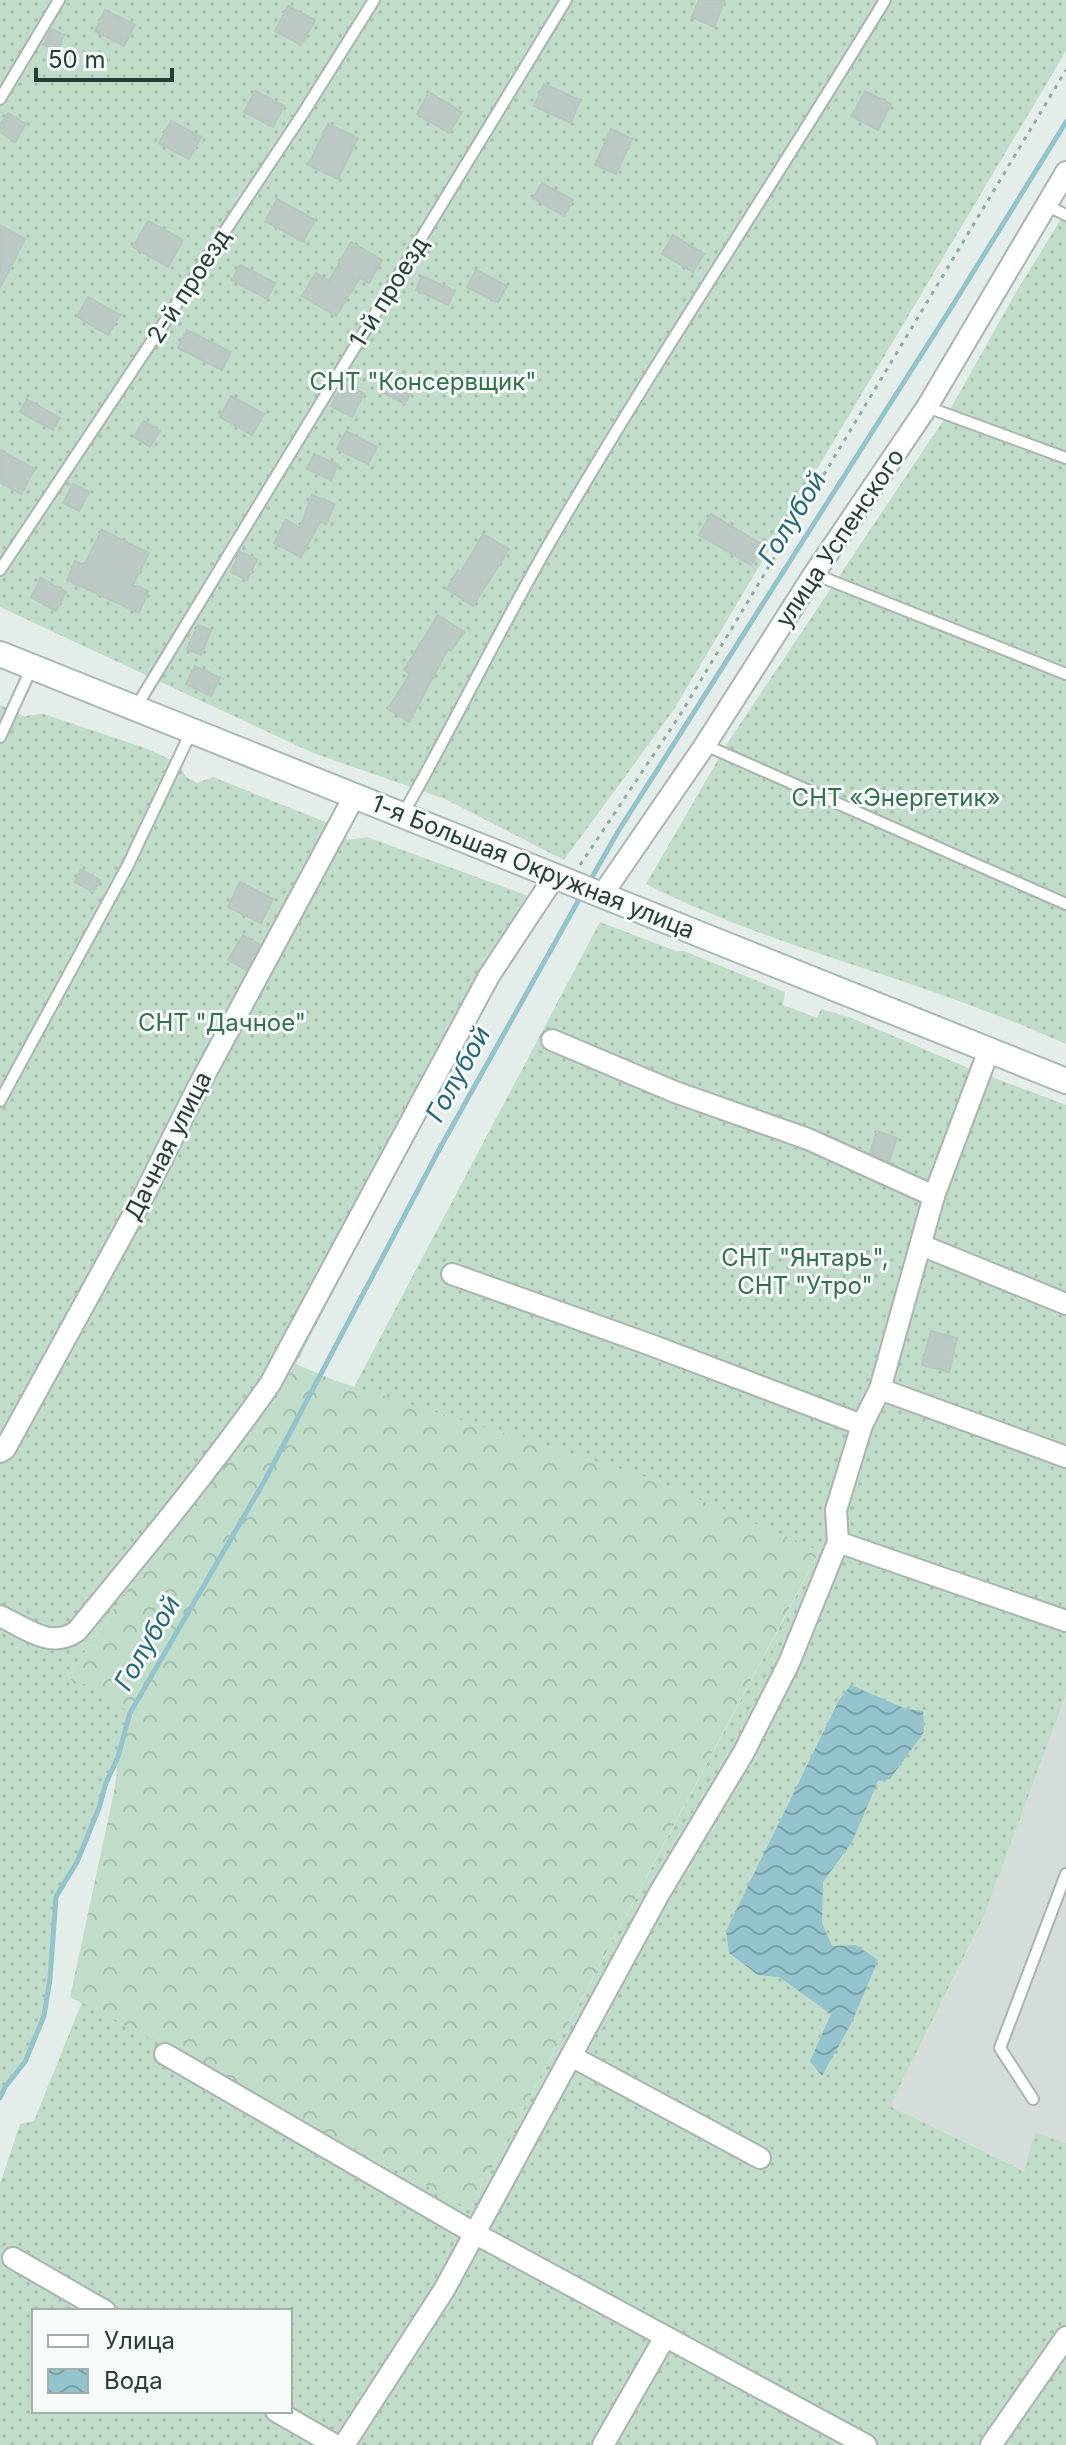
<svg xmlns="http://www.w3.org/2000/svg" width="1066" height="2445" font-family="Inter,sans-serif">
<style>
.built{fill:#d4ddd9}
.forest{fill:url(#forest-crowns)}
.garden{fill:url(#garden-dots);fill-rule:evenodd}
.water{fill:url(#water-waves)}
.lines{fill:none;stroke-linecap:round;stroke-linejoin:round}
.stream{stroke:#93c4cd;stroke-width:5}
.building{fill:#bbc8c3;stroke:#b8c6c0;stroke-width:2}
.lane-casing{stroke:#a8b5b1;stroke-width:14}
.street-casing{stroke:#a8b5b1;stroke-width:24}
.secondary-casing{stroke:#a5b8b1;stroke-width:28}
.path{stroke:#89aea2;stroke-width:3;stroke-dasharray:4 6;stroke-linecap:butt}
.lane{stroke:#fff;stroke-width:10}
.street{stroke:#fff;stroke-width:20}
.secondary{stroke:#fff;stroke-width:24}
.labels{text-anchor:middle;stroke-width:6;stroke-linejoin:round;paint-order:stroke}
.street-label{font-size:24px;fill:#263e37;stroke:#f6faf8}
.park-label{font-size:24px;fill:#33714b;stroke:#f6faf8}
.water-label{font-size:26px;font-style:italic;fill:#256875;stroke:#f6faf8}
</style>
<defs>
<pattern id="forest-crowns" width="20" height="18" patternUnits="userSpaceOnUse" patternTransform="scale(2)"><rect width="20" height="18" fill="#c1dcc8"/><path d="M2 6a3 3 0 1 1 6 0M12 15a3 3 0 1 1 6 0" fill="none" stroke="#a6beac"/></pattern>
<pattern id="garden-dots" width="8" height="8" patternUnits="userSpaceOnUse" patternTransform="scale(2)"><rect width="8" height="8" fill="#c1dcc8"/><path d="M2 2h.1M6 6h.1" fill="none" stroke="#a6beac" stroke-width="1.8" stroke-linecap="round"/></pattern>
<pattern id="water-waves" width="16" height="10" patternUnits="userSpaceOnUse" patternTransform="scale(2)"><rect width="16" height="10" fill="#93c4cd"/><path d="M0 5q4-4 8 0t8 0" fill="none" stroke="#78a1a7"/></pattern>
</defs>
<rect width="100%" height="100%" fill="#e5edea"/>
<polygon class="built" points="1066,1695 1066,2143 1035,2132 1025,2171 890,2106 984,1916"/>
<polygon class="forest" points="296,1364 336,1381 646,1477 820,1550 470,2209 70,1997 115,1787 118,1757 129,1714 74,1684 68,1676 160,1543 237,1450"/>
<g class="garden">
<polygon points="0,0 1066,0 1066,51 673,711 564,860 445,799 313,753 0,607"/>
<path d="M1066,211V1044C1042,1034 1018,1023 993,1014C878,969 756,940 646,884L730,739L947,415L1015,294Z"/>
<polygon points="0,705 24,716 44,714 148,749 179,764 186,777 197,783 213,777 338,827 346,832 347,840 367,837 537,899 296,1364 237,1450 160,1543 68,1676 74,1684 87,1684 130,1713 118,1757 106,1783 99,1808 77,1862 56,1897 50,1979 44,2016 25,2062 5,2087 0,2098"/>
<path d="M600,922L676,951H684L785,992L783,1005L817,1018L821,1009L849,1017L968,1068L1066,1105V1695L984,1916L890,2106L1024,2171L1035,2132L1066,2143V2445H0V2184L20,2124L34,2121L82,2002L470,2209L820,1551L646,1477L354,1387ZM34,2311H290V2411H34Z"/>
</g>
<polygon class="water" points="851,1685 906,1709 923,1711 924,1732 890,1779 878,1781 852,1842 823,1882 822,1923 832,1946 856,1945 878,1960 852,2022 822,2076 810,2061 831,2014 779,1977 758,1975 729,1953 726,1931 839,1700"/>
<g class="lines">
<g class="stream">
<polyline points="588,884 619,830 951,308 1066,122"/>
<polyline points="0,2098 5,2087 25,2062 44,2016 50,1979 56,1897 77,1862 99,1808 106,1783 118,1757 130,1713 265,1480 440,1148 581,896"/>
</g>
</g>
<g class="building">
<polygon points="699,0 725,0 714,27 692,17"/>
<polygon points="288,6 315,20 301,45 275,31"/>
<polygon points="105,10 135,25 124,46 95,31"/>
<polygon points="51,29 64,35 57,51 44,45"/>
<polygon points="544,84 580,100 571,123 534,106"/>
<polygon points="255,91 284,106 273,127 244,112"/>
<polygon points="865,91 891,104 878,130 852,116"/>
<polygon points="429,92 462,112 449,133 417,114"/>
<polygon points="8,113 26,124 15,142 0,132 0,125"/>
<polygon points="171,121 201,137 189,159 159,143"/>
<polygon points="328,124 358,138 338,179 308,165"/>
<polygon points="611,129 632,139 616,174 595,165"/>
<polygon points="542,183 573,200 564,216 533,198"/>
<polygon points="277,199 315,220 303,242 265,221"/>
<polygon points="148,221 183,240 168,267 133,247"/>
<polygon points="0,225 25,239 0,288"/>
<polygon points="673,235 704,254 693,272 662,254"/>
<polygon points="351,242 382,260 369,283 360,278 336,316 302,296 316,273 329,281"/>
<polygon points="240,265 275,283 267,299 232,280"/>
<polygon points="476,270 507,286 498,303 467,287"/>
<polygon points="422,276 455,291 448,305 416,290"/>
<polygon points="88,297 120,315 108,335 77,317"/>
<polygon points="187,330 231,352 222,370 178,348"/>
<polygon points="390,371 415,384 405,404 379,391"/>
<polygon points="343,383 364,394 352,417 331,406"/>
<polygon points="231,396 264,414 252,435 220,417"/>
<polygon points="27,399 60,418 53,430 20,412"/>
<polygon points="144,421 160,431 150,447 134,437"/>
<polygon points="346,431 377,447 368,464 337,449"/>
<polygon points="0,450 35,469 21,494 0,482"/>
<polygon points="314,454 338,465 331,480 307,469"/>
<polygon points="73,484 89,492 79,511 63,503"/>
<polygon points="312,495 335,504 326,524 320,522 301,557 274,543 286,520 300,528"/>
<polygon points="711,514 763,545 751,565 699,535"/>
<polygon points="102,530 149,553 133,585 148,591 139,613 67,580 75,561 84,565"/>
<polygon points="483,534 509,549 473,606 447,589 458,570 461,572"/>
<polygon points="240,552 257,559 247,580 231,572"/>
<polygon points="41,578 66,592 56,611 31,597"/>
<polygon points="438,615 464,632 451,651 448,649 409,722 388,709 410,674 404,670"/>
<polygon points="198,625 211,630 201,655 187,649"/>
<polygon points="195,666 220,678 211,696 186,684"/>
<polygon points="81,870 100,880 93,892 75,882"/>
<polygon points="240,882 273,899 261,923 228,907"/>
<polygon points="243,935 260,945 246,970 228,960"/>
<polygon points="877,1131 897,1138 889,1161 870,1153"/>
<polygon points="931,1331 957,1338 949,1372 922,1365"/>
</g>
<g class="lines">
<g class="lane-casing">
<g id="lane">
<polyline points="0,99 59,0"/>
<polyline points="1046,205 1066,215"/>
<polyline points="927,407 1066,458"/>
<polyline points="0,570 302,115 374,0"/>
<polyline points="814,574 1066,674"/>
<polyline points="136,707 566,0"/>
<polyline points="0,737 32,667"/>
<polyline points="705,745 1066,904"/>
<path d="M403,814C455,723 500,628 553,537C659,355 776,180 885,0"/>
<polyline points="0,1101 127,867 191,732"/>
<polyline points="1033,2099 1000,2048 1066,1874"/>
</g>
</g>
<g class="street-casing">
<g id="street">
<polyline points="602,895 705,745 814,574 927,407 1066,172"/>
<polyline points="552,1040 675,1092 808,1139 934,1196"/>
<polyline points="921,1245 1066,1304"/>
<polyline points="452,1274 651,1345 862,1425"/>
<polyline points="880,1389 1066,1457"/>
<polyline points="0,1452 5,1449 144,1195 197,1089 355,795"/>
<polyline points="838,1542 1066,1621"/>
<path d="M0,1616C26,1628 51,1650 77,1631C143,1550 210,1470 270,1384L489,976L555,876"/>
<polyline points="165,2054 474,2233 866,2445"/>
<polyline points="571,2056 760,2158"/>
<polyline points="13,2258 105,2311"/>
<polyline points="276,2411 335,2445"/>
<polyline points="344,2445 444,2290 660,1892 744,1752 789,1663 838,1542 836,1510 862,1425 880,1389 934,1196 989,1050"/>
<polyline points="603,2445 665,2337"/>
<polyline points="991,2445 1066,2337"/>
</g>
</g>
<g class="secondary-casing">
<polyline id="secondary" points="0,654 1066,1081"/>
</g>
<polyline class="path" points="580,865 680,715 1066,70"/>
<use href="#lane" class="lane"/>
<use href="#street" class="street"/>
<use href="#secondary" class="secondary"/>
</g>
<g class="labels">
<g class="street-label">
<text transform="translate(189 286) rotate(-57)" y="8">2-й проезд</text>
<text transform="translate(389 292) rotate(-58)" y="8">1-й проезд</text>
<text transform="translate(840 538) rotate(-56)" y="8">улица Успенского</text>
<text transform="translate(533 867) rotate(22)" y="8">1-я Большая Окружная улица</text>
<text transform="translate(168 1146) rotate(-63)" y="8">Дачная улица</text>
</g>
<g class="park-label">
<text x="423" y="390">СНТ "Консервщик"</text>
<text x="896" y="806">СНТ «Энергетик»</text>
<text x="222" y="1031">СНТ "Дачное"</text>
<text x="805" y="1266">СНТ "Янтарь",<tspan x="805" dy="28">СНТ "Утро"</tspan></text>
</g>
<g class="water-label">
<text transform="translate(792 518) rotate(-58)" y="9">Голубой</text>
<text transform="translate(458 1074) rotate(-61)" y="9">Голубой</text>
<text transform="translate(147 1643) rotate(-60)" y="9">Голубой</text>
</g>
</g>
<rect x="32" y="2309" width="260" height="104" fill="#f6faf8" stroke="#a3afab" stroke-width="2"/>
<rect x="48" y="2335" width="40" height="12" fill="#ffffff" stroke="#a3afab" stroke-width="2"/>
<text x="104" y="2349" font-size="24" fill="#263e37">Улица</text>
<rect x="48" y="2369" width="40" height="24" fill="url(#water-waves)" stroke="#a3afab" stroke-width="2"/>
<text x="104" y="2389" font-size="24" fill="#263e37">Вода</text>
<path d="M36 68v12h136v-12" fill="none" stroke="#263e37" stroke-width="4"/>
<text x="48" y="68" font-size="24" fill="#263e37" stroke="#f6faf8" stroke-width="6" paint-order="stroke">50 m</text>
</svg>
